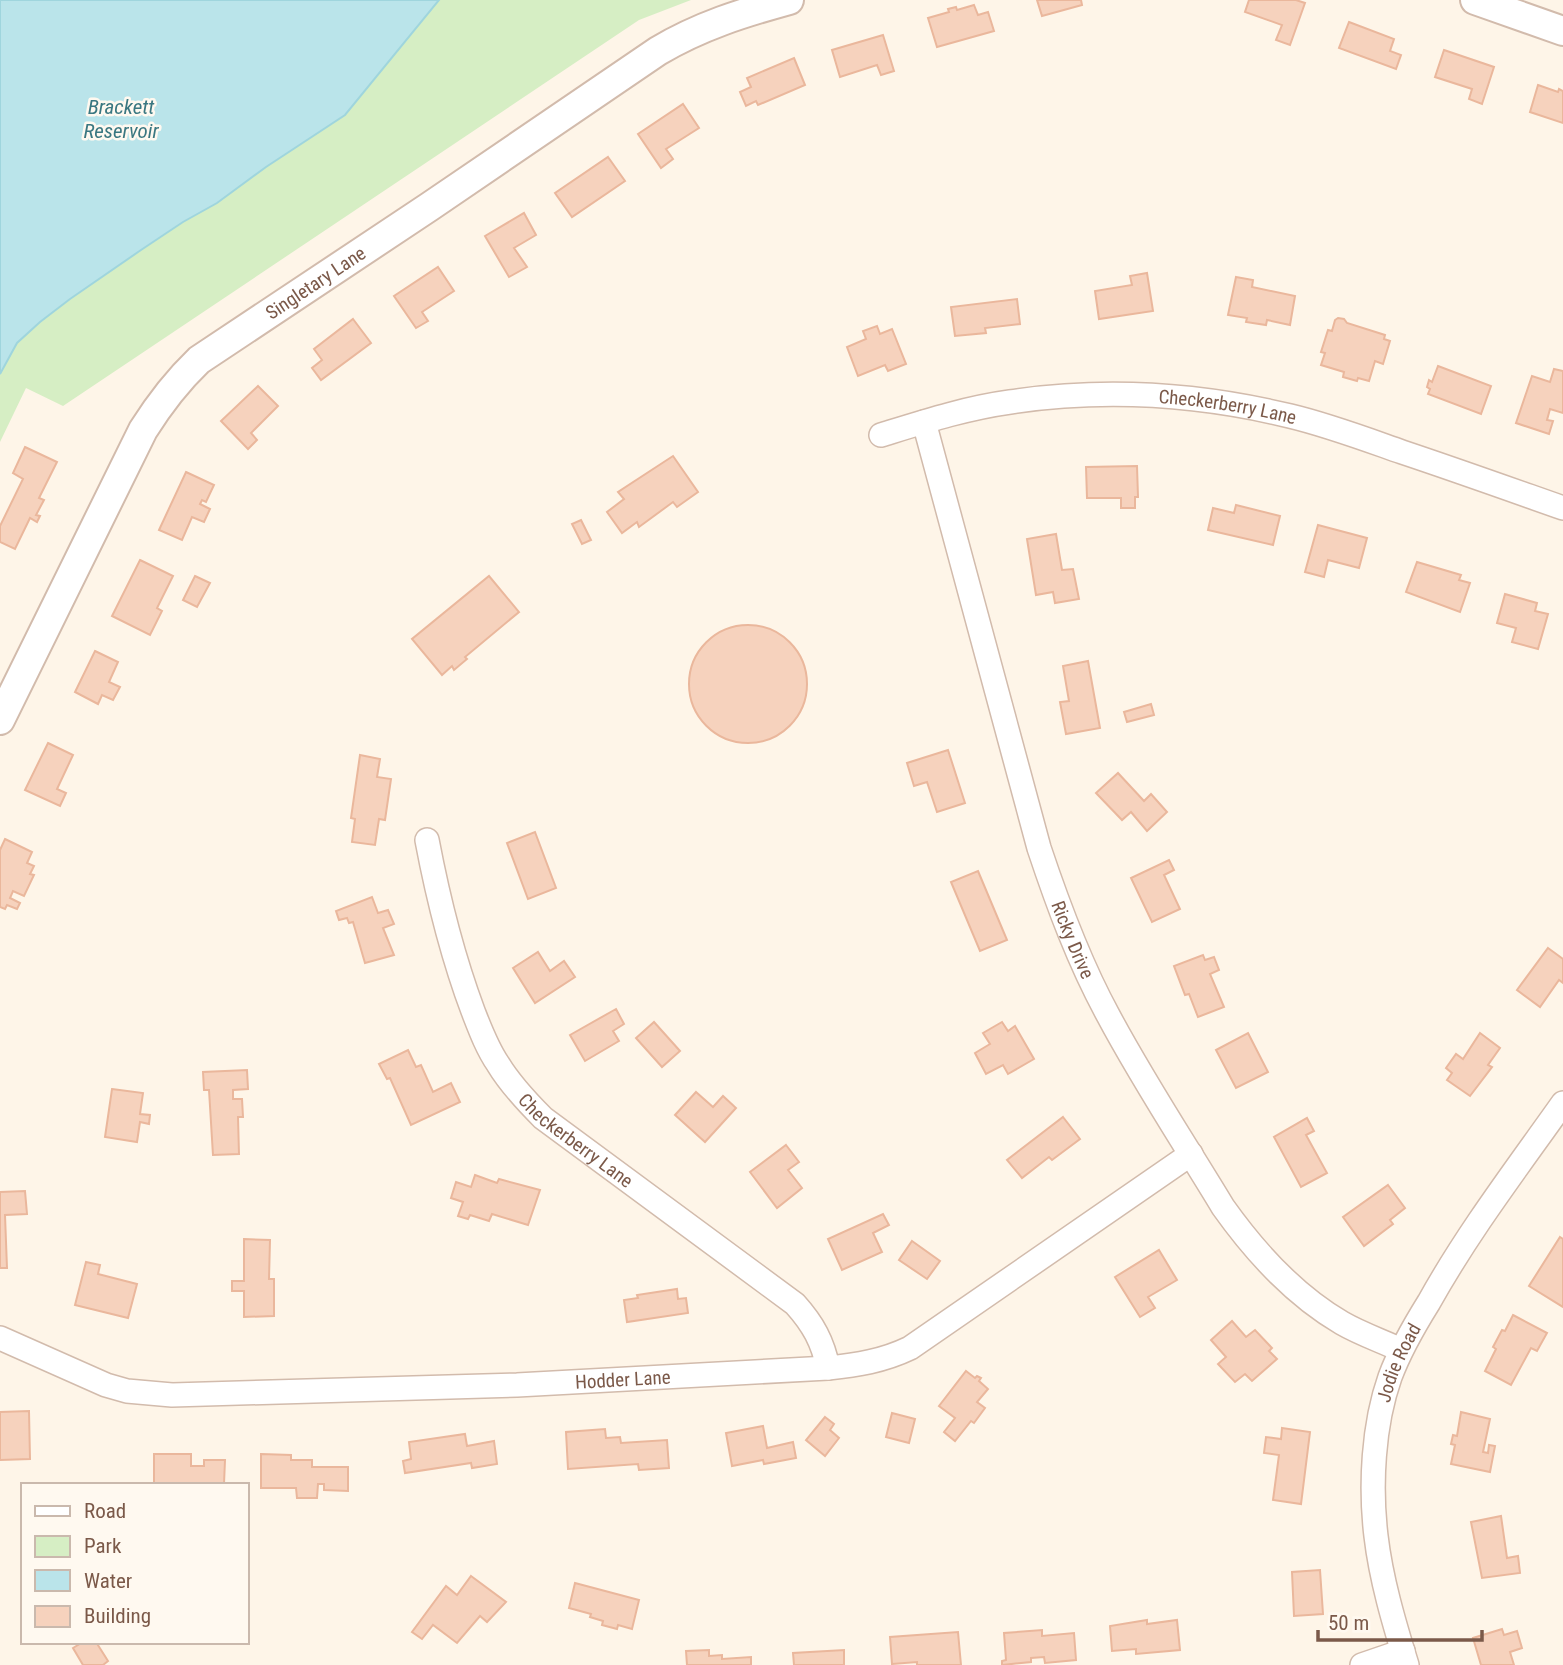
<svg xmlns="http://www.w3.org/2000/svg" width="1563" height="1665" font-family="'Roboto Condensed',sans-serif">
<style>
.green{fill:#d6eec4}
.water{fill:#bae4ea;stroke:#9fd5dd;stroke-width:2}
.building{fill:#f6d2bd;stroke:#eab79c;stroke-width:2}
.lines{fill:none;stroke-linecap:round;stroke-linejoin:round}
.minor-casing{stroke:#d2bbac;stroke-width:26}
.tertiary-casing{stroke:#d2bbac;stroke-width:32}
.minor{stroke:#fff;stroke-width:23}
.tertiary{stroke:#fff;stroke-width:28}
.labels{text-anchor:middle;stroke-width:5;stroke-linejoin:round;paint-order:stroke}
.street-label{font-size:19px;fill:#7b5949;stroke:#fff9f0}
.water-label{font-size:21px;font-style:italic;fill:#3a7781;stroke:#fff9f0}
</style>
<rect width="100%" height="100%" fill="#fef5e8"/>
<polygon class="green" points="0,0 691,0 639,20 63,406 26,388 0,442"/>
<polygon class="water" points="0,0 439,0 345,115 266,167 217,203 183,222 141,250 70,299 40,322 17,343 0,374"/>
<g class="building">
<polygon points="1037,0 1081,0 1082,5 1042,16"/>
<polygon points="1249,0 1296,0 1305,3 1290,45 1276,40 1282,25 1245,12"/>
<polygon points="974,5 978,15 988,12 994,31 937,47 928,18 949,12 948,9 956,7 957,10"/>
<polygon points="1349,22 1394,39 1390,51 1401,55 1396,69 1339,48"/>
<polygon points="883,35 894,71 881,75 877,65 840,77 832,50"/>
<polygon points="1444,50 1494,67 1482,104 1469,99 1472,89 1435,77"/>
<polygon points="794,58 805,85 758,105 756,101 746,106 740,92 751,87 747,78"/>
<polygon points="1538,85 1558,92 1559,89 1563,91 1563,123 1530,112"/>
<polygon points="683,104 699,128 666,149 673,159 661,168 638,134"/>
<polygon points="608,157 625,181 572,217 555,193"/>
<polygon points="524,213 536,235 514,248 527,267 509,277 485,236"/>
<polygon points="438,267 454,291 422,312 428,321 416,328 394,296"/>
<polygon points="1147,273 1153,311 1099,319 1095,291 1132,285 1130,276"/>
<polygon points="1236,277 1253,280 1252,287 1295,296 1290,325 1267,320 1266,325 1246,322 1247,318 1228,315"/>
<polygon points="1017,299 1020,324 985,328 986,333 955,336 951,307"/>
<polygon points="1338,318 1344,319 1347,323 1385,335 1384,339 1390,341 1383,364 1375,361 1369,381 1358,378 1357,381 1343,377 1344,372 1321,365 1325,353 1321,352 1328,330 1332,331 1335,320"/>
<polygon points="353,319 371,343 321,380 312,368 322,360 314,349"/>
<polygon points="877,326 880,334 892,329 906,364 888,371 885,365 858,376 847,347 866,339 863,331"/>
<polygon points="1438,366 1491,386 1481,414 1428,394 1430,389 1427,387 1429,380 1432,382"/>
<polygon points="1554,369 1563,371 1563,413 1550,409 1547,420 1553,421 1549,434 1516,423 1532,376 1550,382"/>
<polygon points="258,386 278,406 251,433 257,440 248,449 221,421"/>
<polygon points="25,447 57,462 39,498 44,500 36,515 40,516 37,522 30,518 15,549 0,542 0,526 23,479 13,473"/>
<polygon points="673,456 698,492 677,507 673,502 639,527 637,522 622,533 607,512 624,499 618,492"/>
<polygon points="1137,466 1138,497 1135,497 1135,508 1121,508 1121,498 1087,498 1086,467"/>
<polygon points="186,472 214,485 206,502 202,500 200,504 210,509 204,522 192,517 182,540 159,530"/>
<polygon points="1236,505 1280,516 1273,545 1208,530 1213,508 1234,513"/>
<polygon points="581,520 591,540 582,544 572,524"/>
<polygon points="1318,525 1367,538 1359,568 1328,560 1324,577 1305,572"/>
<polygon points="1056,534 1062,570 1073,569 1079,599 1055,603 1053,592 1036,595 1027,539"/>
<polygon points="140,560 173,576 157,608 162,611 150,635 112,616"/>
<polygon points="1417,562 1461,575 1459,580 1470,583 1460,612 1406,592"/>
<polygon points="195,576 210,583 197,607 183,600"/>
<polygon points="489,576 519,612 465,657 467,659 454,670 452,666 442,675 412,639"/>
<polygon points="1505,594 1537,603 1535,611 1548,614 1538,649 1512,642 1516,628 1497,623"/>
<circle cx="748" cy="684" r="59"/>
<polygon points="95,651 118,662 109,682 120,687 113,700 102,695 98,704 75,692"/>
<polygon points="1088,661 1100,728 1066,734 1060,702 1069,701 1063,666"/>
<polygon points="1151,704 1154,715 1127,722 1124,712"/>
<polygon points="48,743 73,755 57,789 66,793 60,806 25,790"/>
<polygon points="948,750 965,803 937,812 927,782 914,786 907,763"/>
<polygon points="360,755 380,759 377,777 391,779 385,820 379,819 375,845 352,842 355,819 351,818"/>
<polygon points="1118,773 1144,801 1151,794 1167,812 1147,831 1131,812 1122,820 1096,793"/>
<polygon points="535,832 556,888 528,899 507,843"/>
<polygon points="5,839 32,852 27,863 34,866 30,874 34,875 24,896 13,891 10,898 20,903 17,909 7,905 5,909 0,907 0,850"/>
<polygon points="1169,860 1174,870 1164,875 1180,909 1152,922 1131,878"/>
<polygon points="978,871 1007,940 980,951 951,882"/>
<polygon points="372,897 378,913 388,910 394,924 383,928 394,955 365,963 353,922 349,923 347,918 339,920 336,911"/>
<polygon points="1548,948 1563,959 1563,983 1559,980 1540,1007 1517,990"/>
<polygon points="538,952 550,971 564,961 575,977 535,1003 513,968"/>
<polygon points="1203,955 1205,960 1214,957 1219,970 1210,974 1224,1007 1198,1017 1189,994 1185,995 1174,966"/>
<polygon points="616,1009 624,1024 613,1031 619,1041 585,1061 570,1035"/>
<polygon points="654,1022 680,1051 662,1067 636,1038"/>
<polygon points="1002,1022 1008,1031 1015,1026 1034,1059 1008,1074 1003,1065 986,1074 975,1053 990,1044 983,1033"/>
<polygon points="1248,1033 1268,1072 1236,1088 1216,1050"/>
<polygon points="1480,1033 1500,1048 1488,1065 1492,1067 1470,1096 1447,1080 1452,1073 1446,1068 1456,1054 1463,1059"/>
<polygon points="408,1050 416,1067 421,1065 433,1092 451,1083 460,1102 411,1125 390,1078 387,1079 379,1064"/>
<polygon points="247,1070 248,1089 233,1090 233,1099 242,1099 243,1117 238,1117 239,1154 213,1155 209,1090 204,1090 203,1072"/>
<polygon points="112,1089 143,1093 140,1114 150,1115 149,1124 140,1122 137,1142 105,1137"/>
<polygon points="696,1092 713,1107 723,1096 736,1108 705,1142 675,1115"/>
<polygon points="1063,1117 1080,1139 1052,1160 1049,1157 1022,1178 1007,1160"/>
<polygon points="1307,1118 1314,1131 1306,1135 1327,1173 1301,1187 1274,1137"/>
<polygon points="786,1145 799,1162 788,1170 802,1188 777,1208 750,1172"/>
<polygon points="475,1175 497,1183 499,1179 540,1190 528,1225 492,1214 489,1221 470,1215 468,1219 458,1216 463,1202 451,1198 456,1182 471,1187"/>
<polygon points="1388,1185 1405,1208 1390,1220 1393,1224 1364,1246 1343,1217"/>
<polygon points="25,1191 27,1214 5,1215 7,1268 0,1268 0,1192"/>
<polygon points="883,1214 889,1225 873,1233 882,1252 842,1270 828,1239"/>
<polygon points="1560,1237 1563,1239 1563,1307 1529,1286"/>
<polygon points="244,1239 270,1240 269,1279 274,1279 274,1316 244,1317 244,1291 232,1291 232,1281 244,1281"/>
<polygon points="912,1241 940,1261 927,1279 899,1260"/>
<polygon points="1159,1250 1177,1280 1148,1297 1155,1308 1140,1317 1115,1277"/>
<polygon points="86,1262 100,1265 98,1274 137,1284 128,1318 75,1305"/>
<polygon points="677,1289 678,1299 686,1298 688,1313 627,1322 624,1300 638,1298 637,1295"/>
<polygon points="1513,1315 1547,1333 1537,1351 1531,1348 1511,1385 1485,1371 1496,1349 1493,1347 1502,1330 1505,1331"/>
<polygon points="1232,1321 1246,1337 1255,1330 1272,1348 1269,1351 1277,1359 1252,1381 1245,1374 1235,1382 1218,1364 1226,1357 1211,1340"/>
<polygon points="966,1371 975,1378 977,1376 981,1378 979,1381 988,1389 977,1402 985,1408 974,1423 971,1421 955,1441 944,1432 955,1418 939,1406"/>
<polygon points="29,1411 30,1459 0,1460 0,1412"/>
<polygon points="1461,1412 1490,1419 1483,1452 1488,1453 1489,1445 1495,1446 1490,1472 1451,1464 1455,1445 1451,1444 1453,1435 1457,1436"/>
<polygon points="892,1413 915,1419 909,1443 886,1437"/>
<polygon points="825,1417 834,1424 830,1430 839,1438 825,1456 806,1440"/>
<polygon points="763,1426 767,1448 793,1442 796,1458 764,1464 763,1460 732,1466 726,1433"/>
<polygon points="1282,1428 1310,1432 1301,1504 1273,1500 1279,1455 1264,1453 1266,1437 1281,1439"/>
<polygon points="605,1429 606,1438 620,1437 621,1443 667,1440 669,1468 639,1470 638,1464 568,1469 566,1432"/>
<polygon points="465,1434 467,1446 494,1441 497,1464 472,1468 471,1463 405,1473 403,1461 411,1459 409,1442"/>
<polygon points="154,1454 191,1454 191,1466 204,1466 204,1460 225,1460 224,1484 192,1485 192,1483 154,1483"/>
<polygon points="261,1454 291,1455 291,1460 312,1460 312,1467 348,1467 348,1491 324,1490 324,1484 318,1484 317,1498 297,1498 296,1488 261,1488"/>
<polygon points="1501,1516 1507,1558 1518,1556 1520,1573 1482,1578 1471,1522"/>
<polygon points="1320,1570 1323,1614 1294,1616 1292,1572"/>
<polygon points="471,1576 506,1602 487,1622 480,1616 457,1643 433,1625 422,1639 412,1632 446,1586 457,1595"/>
<polygon points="575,1583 639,1600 632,1629 618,1625 617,1629 602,1625 603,1621 590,1617 591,1614 569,1608"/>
<polygon points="1147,1620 1147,1624 1177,1620 1180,1650 1136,1654 1136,1649 1112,1651 1110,1626"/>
<polygon points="1502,1629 1504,1635 1517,1631 1522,1648 1510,1652 1514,1665 1481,1665 1473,1638"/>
<polygon points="1042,1630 1042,1636 1074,1633 1076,1660 1045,1663 1044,1657 1031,1658 1031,1662 1002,1665 1002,1661 1006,1660 1004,1633"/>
<polygon points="958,1632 961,1665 917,1665 917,1662 892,1664 890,1637"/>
<polygon points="83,1642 96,1642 108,1661 103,1665 83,1665 73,1648"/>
<polygon points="709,1650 709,1656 722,1655 722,1659 751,1657 751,1665 687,1665 686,1651"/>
<polygon points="844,1650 844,1665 794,1665 793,1653"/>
</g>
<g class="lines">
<g class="minor-casing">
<g id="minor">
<path id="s1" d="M924,422L1039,848C1058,905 1079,962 1108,1015C1143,1081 1185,1144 1223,1207C1255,1252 1294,1295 1342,1323C1361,1334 1382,1341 1401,1350"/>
<path id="s2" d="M881,435C923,422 966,408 1010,402C1103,388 1199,394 1290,416C1328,425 1365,439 1402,452C1456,470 1509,489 1563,508"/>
<path id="s3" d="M427,840C438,898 452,955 473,1011C480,1029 487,1048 498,1064C510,1084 526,1101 543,1118L795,1304C813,1324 823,1342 828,1368"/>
<path id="s4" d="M0,1338L106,1385L127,1391L172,1395L517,1385L828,1368C857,1365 883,1361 910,1348L1191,1154"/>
<polyline points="1362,1665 1403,1651"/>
<path id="s5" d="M1407,1665C1394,1623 1381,1579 1376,1536C1370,1486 1373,1425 1390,1377C1400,1350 1414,1326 1429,1302C1468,1232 1517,1168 1563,1103"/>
</g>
</g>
<g class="tertiary-casing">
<g id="tertiary">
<polyline points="1475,0 1563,31"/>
<path id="s6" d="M0,720L143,430C160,403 176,382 199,360L429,207L658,51C700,26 742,13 789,0"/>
</g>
</g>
<use href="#minor" class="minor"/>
<use href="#tertiary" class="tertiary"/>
</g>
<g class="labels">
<g class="street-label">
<text dy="7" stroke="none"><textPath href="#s6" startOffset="553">Singletary Lane</textPath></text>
<text dy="7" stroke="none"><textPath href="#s2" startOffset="352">Checkerberry Lane</textPath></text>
<text dy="7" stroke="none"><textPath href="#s1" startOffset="539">Ricky Drive</textPath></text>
<text dy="7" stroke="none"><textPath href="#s3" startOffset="346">Checkerberry Lane</textPath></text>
<text dy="7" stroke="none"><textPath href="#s5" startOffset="310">Jodie Road</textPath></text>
<text dy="7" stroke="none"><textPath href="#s4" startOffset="634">Hodder Lane</textPath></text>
</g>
<g class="water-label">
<text x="121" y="114">Brackett<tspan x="121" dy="24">Reservoir</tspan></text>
</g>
</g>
<rect x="21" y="1483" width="228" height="161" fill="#fff9f0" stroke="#cab9ad" stroke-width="2"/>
<rect x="35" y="1506" width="35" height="10" fill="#ffffff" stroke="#cab9ad" stroke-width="2"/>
<text x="84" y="1518" font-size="21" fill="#7b5949">Road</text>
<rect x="35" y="1536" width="35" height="21" fill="#d6eec4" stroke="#cab9ad" stroke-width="2"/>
<text x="84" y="1553" font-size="21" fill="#7b5949">Park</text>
<rect x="35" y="1570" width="35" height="21" fill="#bae4ea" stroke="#cab9ad" stroke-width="2"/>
<text x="84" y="1588" font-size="21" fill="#7b5949">Water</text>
<rect x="35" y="1606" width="35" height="21" fill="#f6d2bd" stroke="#cab9ad" stroke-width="2"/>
<text x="84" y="1623" font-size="21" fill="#7b5949">Building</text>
<path d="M1318 1630v10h164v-10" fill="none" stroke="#7b5949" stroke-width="3.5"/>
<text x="1328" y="1630" font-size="21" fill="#7b5949" stroke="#fff9f0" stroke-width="5" paint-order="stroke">50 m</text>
</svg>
